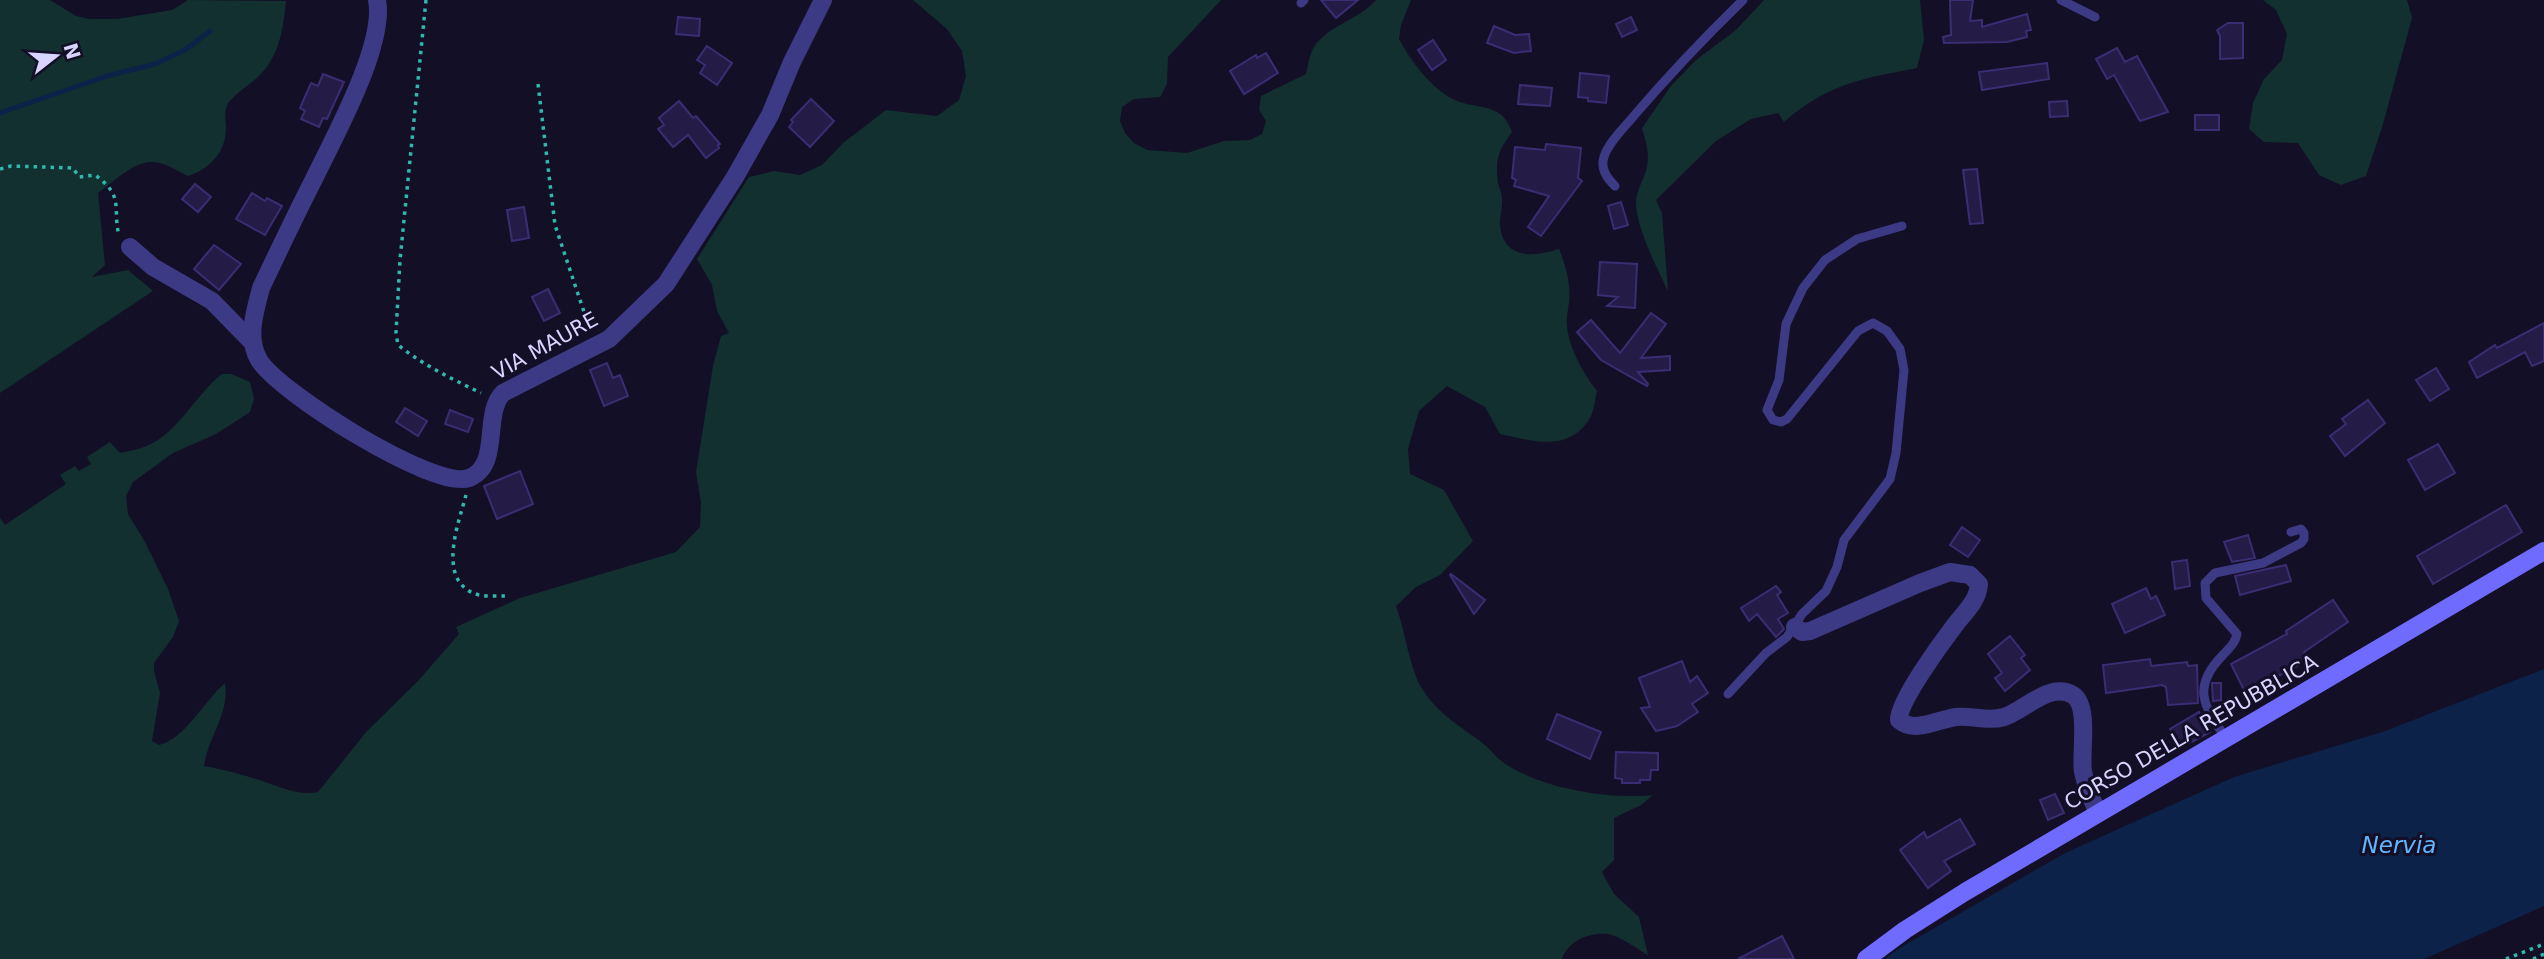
<svg xmlns="http://www.w3.org/2000/svg" width="2544" height="959" font-family="'DejaVu Sans',sans-serif">
<style>
.green{fill:#12302f}
.water{fill:#0c2248}
.lines{fill:none;stroke-linecap:round;stroke-linejoin:round}
.stream{stroke:#0c2248;stroke-width:5}
.building{fill:#241b47;stroke:#3b2d73;stroke-width:2}
.path{stroke:#2fb8b0;stroke-width:3.5;stroke-dasharray:3.5 5;stroke-linecap:butt}
.service{stroke:#3d3a85;stroke-width:9}
.minor{stroke:#3d3a85;stroke-width:18}
.secondary{stroke:#6f6bff;stroke-width:18}
.labels{text-anchor:middle;stroke-width:6;stroke-linejoin:round;paint-order:stroke}
.street-label{font-size:21px;fill:#d9d4ff;stroke:#130f26}
.water-label{font-size:23px;font-style:italic;fill:#62b6ff;stroke:#130f26}
</style>
<rect width="100%" height="100%" fill="#130f26"/>
<g class="green">
<path d="M0,0H50L76,16L89,19H117L172,10L188,0L286,1C283,29 280,55 259,76C250,85 237,92 229,102C223,110 226,119 226,128C226,152 210,169 188,176C177,171 164,161 151,162C133,162 112,183 98,193L105,265L92,277L128,270L153,291L0,393Z"/>
<path d="M913,0H1221L1168,57L1167,84L1160,97L1134,99L1122,107L1120,121L1125,133L1134,143L1147,150L1187,153L1224,141L1250,140L1262,134L1266,121L1259,110L1261,96L1306,74C1308,66 1309,55 1314,47C1328,25 1359,20 1376,0H1411L1401,25L1399,39C1411,61 1427,83 1449,97C1474,112 1501,99 1512,132C1498,151 1495,159 1498,183C1499,188 1502,193 1502,199C1503,207 1499,217 1500,226C1504,260 1535,257 1559,249C1566,266 1571,284 1569,303C1568,311 1566,318 1567,326C1569,348 1583,373 1597,391C1595,399 1594,411 1590,418C1569,453 1533,441 1500,434L1485,407L1447,386L1419,411L1408,449L1410,474L1444,490L1473,541L1440,575L1416,587L1396,606C1405,630 1409,666 1421,687C1436,712 1458,725 1480,741C1489,747 1495,757 1504,763C1540,788 1610,800 1653,795L1641,805L1614,818V860L1602,872L1614,894L1639,917L1648,955C1637,949 1620,936 1608,934C1589,932 1568,941 1562,959H0V518L5,525L66,484L60,475L75,466L79,471L91,464L87,457L110,442L120,453C128,451 138,450 147,446C179,432 195,395 222,374H231L250,382L254,399L250,412L216,434L173,453L133,482L126,496L128,514L145,542L168,589L179,621L173,637L154,663V671L160,693L152,741L159,745C185,739 205,700 225,683C230,713 208,737 204,766C221,769 237,773 253,778C274,784 297,797 318,792L367,731L418,681L459,634L456,627L520,598L676,552L700,527L701,503L696,472L713,366L721,336L729,333L717,311L712,285L697,259L749,177L774,171L800,175L822,165L843,143L886,110L937,116L959,100L966,76L962,51L947,29Z"/>
<path d="M1764,0H1920L1924,40L1917,68C1861,79 1829,83 1784,122L1778,113L1751,119L1716,141L1656,200L1662,213L1668,291C1657,268 1636,227 1636,203C1636,189 1645,179 1647,166C1650,153 1645,139 1642,128L1671,86L1696,60L1736,30Z"/>
<polygon points="2263,0 2407,0 2412,18 2383,124 2366,176 2341,185 2319,175 2298,143 2264,142 2249,129 2253,103 2264,79 2282,60 2287,34 2276,10"/>
</g>
<polygon class="water" points="2544,669 2544,906 2424,959 1885,959 1898,949 2065,853 2234,777 2385,731"/>
<g class="lines">
<polyline class="stream" points="0,113 107,76 155,64 185,50 210,31"/>
</g>
<g class="building">
<polygon points="1321,0 1358,0 1336,18"/>
<polygon points="1950,0 1973,0 1970,21 1982,20 1982,27 2027,14 2031,30 2026,31 2027,37 2007,42 1944,43 1943,37 1951,35"/>
<polygon points="678,17 700,19 699,36 676,34"/>
<polygon points="1631,17 1637,30 1622,37 1616,24"/>
<polygon points="2228,23 2243,23 2243,58 2220,59 2220,36 2217,30"/>
<polygon points="1494,26 1515,35 1529,34 1531,51 1514,53 1487,43"/>
<polygon points="1433,40 1446,60 1432,70 1418,50"/>
<polygon points="707,46 732,63 717,85 700,73 705,65 697,60"/>
<polygon points="2117,48 2125,62 2137,56 2168,112 2140,121 2114,75 2107,79 2096,59"/>
<polygon points="1266,53 1278,73 1244,94 1230,71 1256,55 1257,58"/>
<polygon points="2047,63 2049,79 1982,90 1979,72"/>
<polygon points="1580,73 1609,76 1606,103 1588,101 1588,98 1578,97"/>
<polygon points="323,74 344,82 327,119 323,118 319,127 301,119 305,111 300,108 311,83 318,86"/>
<polygon points="1520,85 1552,88 1550,106 1518,104"/>
<polygon points="811,99 834,121 810,147 789,127 793,122 791,120"/>
<polygon points="679,101 693,118 696,116 720,144 718,145 719,148 706,158 688,135 673,147 658,129 664,125 659,118"/>
<polygon points="2067,101 2068,116 2050,117 2049,102"/>
<rect x="2195" y="115" width="24" height="15"/>
<polygon points="1546,144 1581,148 1578,178 1582,181 1541,236 1528,227 1549,196 1514,186 1516,180 1512,178 1515,147 1545,150"/>
<polygon points="1977,169 1983,223 1970,224 1963,170"/>
<polygon points="195,184 211,197 198,212 182,199"/>
<polygon points="252,193 265,201 267,198 282,206 265,235 236,219"/>
<polygon points="1621,202 1628,225 1614,229 1608,206"/>
<polygon points="524,207 529,238 512,241 507,210"/>
<polygon points="214,245 241,264 219,290 194,269"/>
<polygon points="1600,262 1637,264 1635,308 1607,306 1618,297 1598,295"/>
<polygon points="548,289 560,313 544,321 532,297"/>
<polygon points="1651,313 1666,324 1641,358 1670,356 1670,370 1638,372 1648,384 1647,386 1601,360 1577,332 1591,320 1620,353"/>
<polygon points="2544,323 2544,361 2532,366 2525,352 2477,378 2469,362 2495,345 2497,348"/>
<polygon points="607,363 613,378 620,375 628,396 604,406 590,370"/>
<polygon points="2436,368 2449,389 2430,401 2416,380"/>
<polygon points="2368,400 2385,423 2345,456 2330,436 2346,424 2342,419"/>
<polygon points="405,408 427,421 418,436 396,422"/>
<polygon points="450,410 473,419 468,432 445,424"/>
<polygon points="2438,444 2455,473 2425,490 2408,460"/>
<polygon points="520,471 533,504 497,519 484,486"/>
<polygon points="2506,505 2522,532 2433,584 2417,556"/>
<polygon points="1962,527 1980,540 1968,557 1950,545"/>
<polygon points="2248,535 2255,558 2232,562 2224,542"/>
<polygon points="2187,560 2190,586 2175,589 2172,562"/>
<polygon points="2286,565 2291,581 2240,595 2235,576"/>
<polygon points="1451,574 1485,600 1474,614 1450,575"/>
<polygon points="1776,586 1781,592 1777,595 1788,613 1778,619 1784,629 1776,637 1757,614 1749,621 1741,608"/>
<polygon points="2146,588 2151,599 2156,596 2165,615 2125,633 2112,604"/>
<polygon points="2333,600 2348,622 2304,652 2308,660 2246,694 2231,664 2287,634 2286,631"/>
<polygon points="2010,636 2025,655 2021,658 2030,670 2005,691 1995,678 2002,673 1988,654"/>
<polygon points="2150,659 2151,666 2187,662 2188,666 2197,665 2198,703 2168,705 2166,687 2162,685 2106,693 2103,665"/>
<polygon points="1682,661 1690,682 1697,676 1708,693 1692,704 1698,712 1677,726 1656,731 1641,708 1650,707 1639,678"/>
<polygon points="2212,683 2221,683 2221,700 2213,701"/>
<polygon points="2199,712 2210,732 2181,748 2170,729"/>
<polygon points="1557,714 1601,732 1590,759 1547,739"/>
<polygon points="1616,752 1658,753 1658,770 1651,770 1650,780 1640,780 1640,783 1622,783 1622,779 1615,778"/>
<polygon points="2055,794 2064,813 2048,820 2040,800"/>
<polygon points="1960,819 1975,844 1944,861 1951,871 1928,888 1900,850 1924,832 1927,838"/>
<polygon points="1782,936 1794,959 1738,959"/>
</g>
<g class="lines">
<g class="path">
<path d="M426,0L400,260L396,333L398,345C423,365 452,379 481,393"/>
<polyline points="538,84 555,225 586,318 594,328"/>
<path d="M0,169L11,166L73,168L79,177L95,175C125,197 112,206 119,236"/>
<path d="M466,495C459,522 437,577 473,593C482,597 496,596 507,596"/>
<polyline points="2506,959 2544,944"/>
<polyline points="2533,959 2544,954"/>
</g>
<g class="service">
<polyline points="2061,0 2095,17"/>
<polyline points="1301,3 1304,0"/>
<path d="M1615,186C1607,178 1600,169 1604,157C1608,143 1623,129 1632,118C1667,77 1704,38 1743,0"/>
<polyline points="1728,694 1766,653 1787,637 1802,614 1826,591 1837,567 1844,540 1890,479 1896,453 1904,370 1900,349 1887,331 1873,323 1858,331 1787,419 1781,422 1773,420 1767,410 1779,380 1786,324 1803,288 1825,260 1857,239 1902,226"/>
<path d="M2226,738C2203,706 2192,687 2222,656C2229,648 2235,644 2237,634L2206,598L2205,583L2215,573L2263,563L2301,543L2304,539V533L2301,529L2291,532"/>
</g>
<g class="minor">
<path d="M377,0C386,45 333,139 313,181C295,216 278,252 261,288C255,311 246,338 259,360C278,392 435,491 469,478C502,465 482,414 503,393L609,339L666,284L735,177L770,115L792,62L823,0"/>
<polyline points="130,247 153,267 212,301 253,343"/>
<path d="M1795,627L1802,632L1810,631L1920,583L1950,572L1970,575L1979,584C1978,601 1965,612 1955,625C1942,642 1898,702 1899,720C1914,734 1939,719 1956,717C1972,715 1987,722 2004,717C2024,711 2050,681 2073,695C2090,706 2080,753 2083,772C2086,786 2092,800 2098,813"/>
</g>
<polyline class="secondary" points="1866,959 1905,930 1965,892 2544,551"/>
</g>
<g class="labels">
<g class="street-label">
<text transform="translate(545 346) rotate(-29)" y="7">VIA MAURE</text>
<text transform="translate(2191 732) rotate(-30)" y="7">CORSO DELLA REPUBBLICA</text>
</g>
<g class="water-label">
<text x="2399" y="853">Nervia</text>
</g>
</g>
<g transform="translate(56 56) rotate(73)" stroke="#130f26" stroke-width="5" paint-order="stroke">
<path d="M0-5L12 26L0 18L-12 26Z" fill="#d9d4ff"/>
<text y="-10" font-size="19" font-weight="bold" text-anchor="middle" fill="#d9d4ff">N</text>
</g>
</svg>
